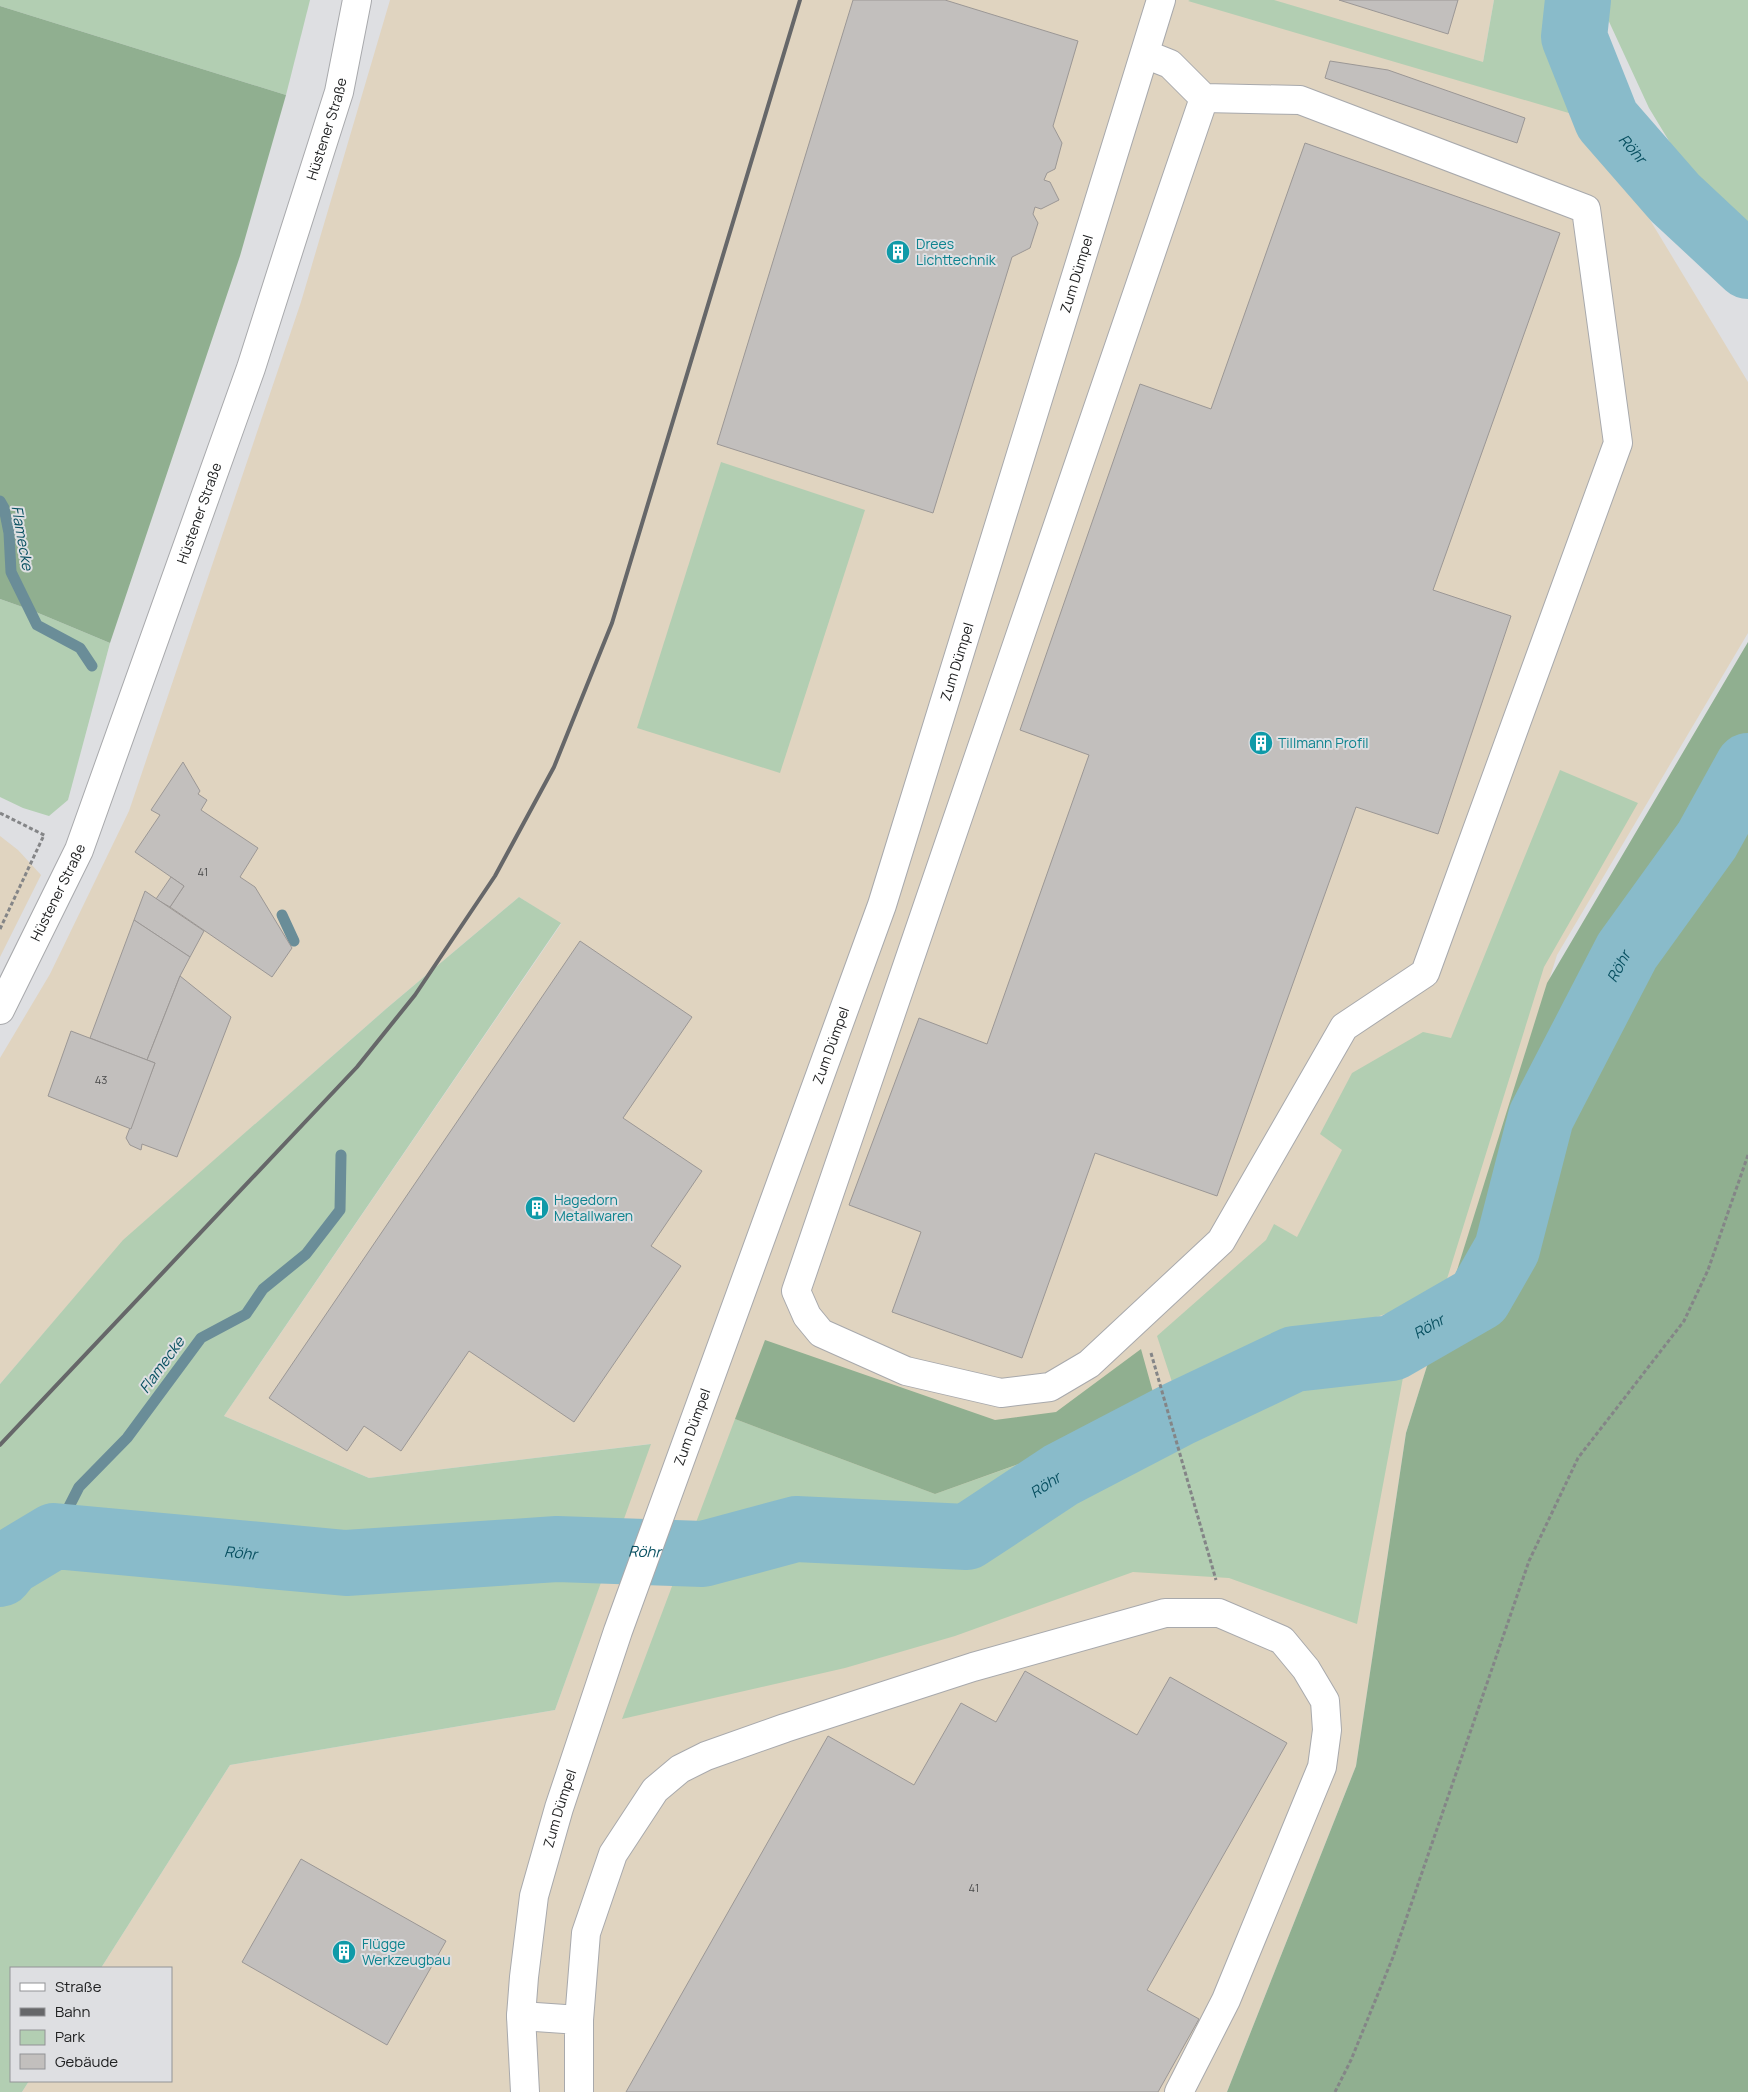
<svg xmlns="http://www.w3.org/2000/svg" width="1748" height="2092" font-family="Manrope,sans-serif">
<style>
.industrial{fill:#e0d4c0}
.green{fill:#b2ceb2}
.forest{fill:#90af90}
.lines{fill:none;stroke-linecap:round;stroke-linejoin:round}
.stream{stroke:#6a8d98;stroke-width:11}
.river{stroke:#89bbca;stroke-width:66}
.building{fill:#c2bfbd;stroke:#9b9795}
.minor-casing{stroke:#a8a9ac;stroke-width:30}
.major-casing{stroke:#a8a9ac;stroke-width:30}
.path{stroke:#848587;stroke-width:3;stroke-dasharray:4 2.5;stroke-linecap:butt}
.minor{stroke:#fff;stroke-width:28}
.major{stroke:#fff;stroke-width:28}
.rail{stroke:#666769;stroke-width:4}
.labels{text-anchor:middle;stroke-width:4;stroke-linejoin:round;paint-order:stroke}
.number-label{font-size:11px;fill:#49494a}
.street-label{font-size:14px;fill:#212223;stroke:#dedfe2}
.culture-label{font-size:14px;fill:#0d838f;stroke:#dedfe2;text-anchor:start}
.water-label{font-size:15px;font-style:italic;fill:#085061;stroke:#dedfe2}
</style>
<rect width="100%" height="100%" fill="#dedfe2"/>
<g class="industrial">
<polygon points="390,0 1494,0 1483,62 1589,119 1748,382 1748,633 1557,955 1406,1433 1356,1766 1227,2092 22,2092 29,2081 171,2081 171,1968 101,1968 230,1765 555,1710 650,1444 369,1478 224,1416 561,924 519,897 387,1008 124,1240 0,1384 0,1058 50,974 129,811 301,302"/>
<polygon points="0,836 18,850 41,875 0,957"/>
</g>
<g class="green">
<polygon points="0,0 310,0 286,95 0,6"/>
<polygon points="1190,0 1274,0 1483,62 1494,0 1748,0 1748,271 1649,108 1605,13 1589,119 1188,1"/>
<polygon points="721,462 865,510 780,773 637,728"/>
<polygon points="0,599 31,610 110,643 68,800 49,816 23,808 0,797"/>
<polygon points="1560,770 1638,803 1544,967 1442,1295 1173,1385 1157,1336 1266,1240 1274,1224 1297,1237 1342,1150 1320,1134 1352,1073 1423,1032 1451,1038"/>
<polygon points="519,897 561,923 224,1416 369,1478 651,1444 555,1710 230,1765 101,1968 11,1968 11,2081 29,2081 22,2092 0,2092 0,1384 123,1240 387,1008"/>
<polygon points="1413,1324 1357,1624 1229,1578 1133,1572 955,1636 845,1668 622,1719 735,1419 935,1494"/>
</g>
<g class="forest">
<polygon points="0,6 286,95 240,256 110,643 31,610 0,599"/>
<polygon points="1748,642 1748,2092 1227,2092 1356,1766 1406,1433 1547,983"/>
<polygon points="765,1340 995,1420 1056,1412 1141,1349 1159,1414 935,1494 735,1419"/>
</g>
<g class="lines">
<g class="stream">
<polyline points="0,501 4,508 9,533 11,572 37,625 80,648 92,666"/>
<polyline points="282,915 294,941"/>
<polyline points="54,1536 79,1487 127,1438 201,1338 246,1314 263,1289 306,1254 340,1210 341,1155"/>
</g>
<g class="river">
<path id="s1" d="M1578,0L1574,37L1607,120L1675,198L1748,266"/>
<path id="s2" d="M0,1574L9,1563L54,1536L346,1563L557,1549L703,1554L796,1529L967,1537L1061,1475L1178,1414L1294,1359L1392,1348L1479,1298L1507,1249L1541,1117L1627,951L1707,840L1748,766"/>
</g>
</g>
<g class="building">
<polygon points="853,0 945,0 1078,41 1053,126 1062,143 1055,169 1047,173 1044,180 1050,182 1059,200 1041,209 1035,207 1033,214 1038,223 1030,248 1012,257 933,513 717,444"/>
<polygon points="1339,0 1458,0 1448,34"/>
<polygon points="1330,61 1388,70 1525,118 1517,143 1325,78"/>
<polygon points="1305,143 1560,233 1433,590 1511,616 1438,834 1356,807 1217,1196 1095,1153 1022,1358 892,1312 921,1232 849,1205 919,1018 987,1044 1089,755 1020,730 1140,384 1211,409"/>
<polygon points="183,762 200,791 198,794 207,800 201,810 258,848 240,877 255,887 292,948 272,977 170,907 184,886 135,852 160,815 151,810"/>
<polygon points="171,877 184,886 170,907 156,899"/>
<polygon points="145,891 204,931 190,957 134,920"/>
<polygon points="134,920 190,957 180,976 147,1060 90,1038"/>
<polygon points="580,941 692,1017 623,1118 702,1171 651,1246 681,1266 574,1422 469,1351 401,1451 364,1426 347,1451 269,1398"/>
<polygon points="180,976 231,1017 177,1157 142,1144 141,1150 130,1145 126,1138 155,1063 147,1060"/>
<polygon points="71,1031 155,1063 131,1129 48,1096"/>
<polygon points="1025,1671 1137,1735 1170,1677 1287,1743 1147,1990 1199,2019 1158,2092 626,2092 828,1736 914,1785 961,1703 996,1722"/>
<polygon points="301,1859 446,1941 387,2045 242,1962"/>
</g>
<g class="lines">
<g class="minor-casing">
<g id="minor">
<polyline points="1145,54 1170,64 1204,98 796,1291 807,1316 821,1333 906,1371 1001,1393 1050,1387 1089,1364 1221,1241 1344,1027 1425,973 1618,443 1586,209 1300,100 1204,98"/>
<polyline points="521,2016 579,2020 579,2092"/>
<polyline points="579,2020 586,1933 613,1854 655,1790 680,1769 706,1756 785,1728 973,1667 1165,1613 1219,1613 1282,1640 1306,1669 1325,1701 1327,1730 1322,1767 1226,2000 1179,2092"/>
<path id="s3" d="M525,2092L521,2016L524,1977L534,1896L559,1808L618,1631L882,905L1161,0"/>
</g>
</g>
<g class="major-casing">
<g id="major">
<path id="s4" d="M0,1010L79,850L251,368L339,92L357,0"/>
</g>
</g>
<g class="path">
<polyline points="0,813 46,836"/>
<polyline points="0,929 44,835"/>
<polyline points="1151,1353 1216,1580"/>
<polyline points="1335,2092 1351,2060 1393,1957 1529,1561 1578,1458 1684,1321 1708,1270 1748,1155"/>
</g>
<use href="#minor" class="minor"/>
<use href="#major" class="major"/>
<polyline class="rail" points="0,1445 357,1067 415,995 495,876 554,767 612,623 800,0"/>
</g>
<defs>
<g id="building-disc" transform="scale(1.25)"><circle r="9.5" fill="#0f9aa8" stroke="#dedfe2"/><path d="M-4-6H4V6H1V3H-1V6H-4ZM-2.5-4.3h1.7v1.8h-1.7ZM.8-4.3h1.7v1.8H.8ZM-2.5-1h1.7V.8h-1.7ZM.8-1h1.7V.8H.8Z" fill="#fff"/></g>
</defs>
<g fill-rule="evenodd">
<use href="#building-disc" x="898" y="252"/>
<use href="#building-disc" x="1261" y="743"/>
<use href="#building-disc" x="537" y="1208"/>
<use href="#building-disc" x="344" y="1952"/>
</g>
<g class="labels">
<g class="number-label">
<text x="203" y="876">41</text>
<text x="101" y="1084">43</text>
<text x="974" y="1892">41</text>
</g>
<g class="street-label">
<text dy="5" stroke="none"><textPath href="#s4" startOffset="941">Hüstener Straße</textPath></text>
<text dy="5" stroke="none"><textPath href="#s3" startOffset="1908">Zum Dümpel</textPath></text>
<text dy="5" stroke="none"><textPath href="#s4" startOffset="536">Hüstener Straße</textPath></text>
<text dy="5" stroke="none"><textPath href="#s3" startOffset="1502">Zum Dümpel</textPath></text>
<text dy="5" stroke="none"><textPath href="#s4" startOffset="131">Hüstener Straße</textPath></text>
<text dy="5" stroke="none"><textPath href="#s3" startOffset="1098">Zum Dümpel</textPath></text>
<text dy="5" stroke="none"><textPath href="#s3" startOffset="692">Zum Dümpel</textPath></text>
<text dy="5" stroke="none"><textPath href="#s3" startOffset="288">Zum Dümpel</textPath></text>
</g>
<g class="culture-label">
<text x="916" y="249">Drees<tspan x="916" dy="16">Lichttechnik</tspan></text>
<text x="1278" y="748">Tillmann Profil</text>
<text x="554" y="1205">Hagedorn<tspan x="554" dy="16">Metallwaren</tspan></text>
<text x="362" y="1949">Flügge<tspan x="362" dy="16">Werkzeugbau</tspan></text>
</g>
<g class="water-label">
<text dy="5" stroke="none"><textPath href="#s1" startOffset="165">Röhr</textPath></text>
<text transform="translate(22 538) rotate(80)" y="5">Flamecke</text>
<text dy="5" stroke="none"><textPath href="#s2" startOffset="1919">Röhr</textPath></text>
<text dy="5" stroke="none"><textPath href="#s2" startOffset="1499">Röhr</textPath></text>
<text transform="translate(162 1365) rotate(-54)" y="5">Flamecke</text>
<text dy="5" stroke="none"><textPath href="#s2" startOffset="1079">Röhr</textPath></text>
<text dy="5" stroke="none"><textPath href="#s2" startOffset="659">Röhr</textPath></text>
<text dy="5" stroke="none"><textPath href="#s2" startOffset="254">Röhr</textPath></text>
</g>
</g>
<rect x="10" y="1967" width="162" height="115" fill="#dedfe2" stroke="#929396"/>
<rect x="20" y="1983" width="25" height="8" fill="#ffffff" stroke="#929396"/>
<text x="55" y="1992" font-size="15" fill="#212223">Straße</text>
<rect x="20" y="2008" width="25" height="8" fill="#666769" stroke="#929396"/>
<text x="55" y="2017" font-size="15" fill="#212223">Bahn</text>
<rect x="20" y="2030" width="25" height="15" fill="#b2ceb2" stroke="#929396"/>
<text x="55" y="2042" font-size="15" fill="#212223">Park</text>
<rect x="20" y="2054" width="25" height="15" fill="#c2bfbd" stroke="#929396"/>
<text x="55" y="2067" font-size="15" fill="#212223">Gebäude</text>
</svg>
